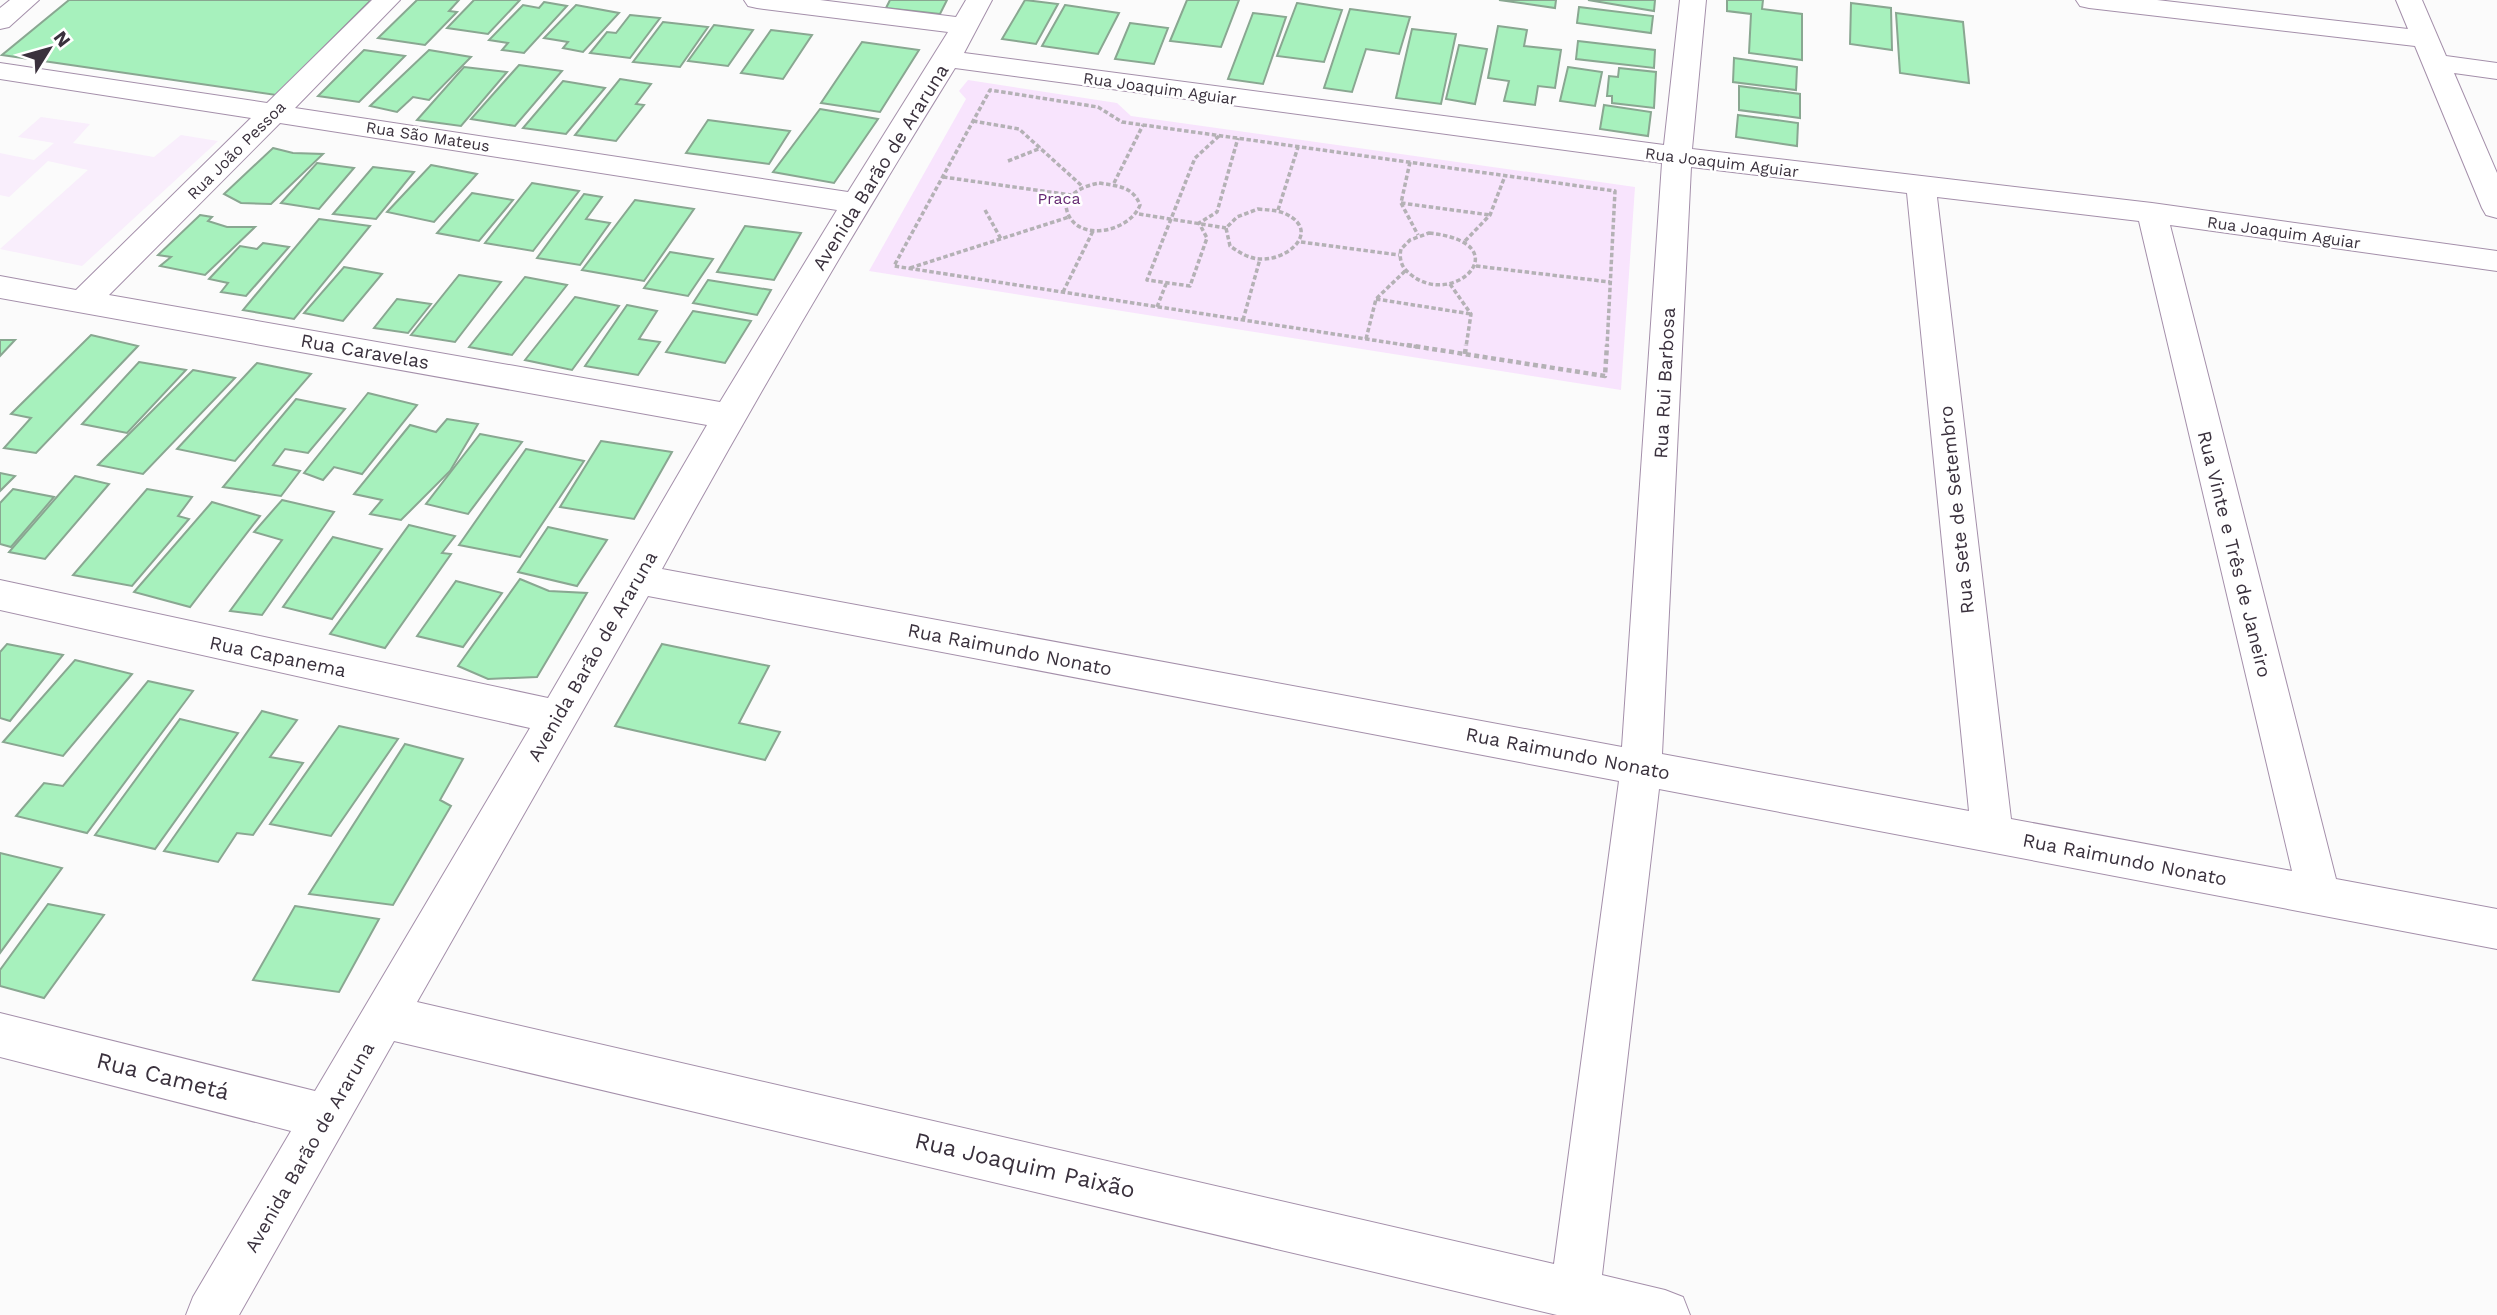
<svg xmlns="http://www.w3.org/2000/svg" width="2497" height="1315" font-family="'Work Sans',sans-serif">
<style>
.built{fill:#f9eefc}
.green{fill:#f8e4fd}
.building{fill:#a7f1bd;stroke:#89a791;stroke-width:2}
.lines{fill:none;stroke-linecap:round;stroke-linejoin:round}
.minor-casing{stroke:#a48faa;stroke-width:2}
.path-far1{stroke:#b4b1b5;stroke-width:3.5;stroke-dasharray:4.5 2.5;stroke-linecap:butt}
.path{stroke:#b4b1b5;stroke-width:4.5;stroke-dasharray:5 3.5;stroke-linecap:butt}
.minor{fill:#fff;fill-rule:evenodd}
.labels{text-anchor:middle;stroke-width:5;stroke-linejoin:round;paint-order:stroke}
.far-street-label{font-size:16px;fill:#3a313d;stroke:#fff}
.far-park-label{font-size:16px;fill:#652973;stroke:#fff}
.street-label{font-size:19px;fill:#3a313d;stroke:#fff}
.near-street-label{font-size:23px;fill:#3a313d;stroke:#fff}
</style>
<rect width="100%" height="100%" fill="#fbfbfb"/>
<polygon class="built" points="41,117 90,124 73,143 154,157 181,135 218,141 82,266 0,249 88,170 48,161 9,197 0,195 0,153 34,160 54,143 18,137"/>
<polygon class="green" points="968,80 1117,103 1131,116 1635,187 1621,390 869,271 966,99 959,91"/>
<g class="building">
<polygon points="69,0 371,0 276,95 2,55"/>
<polygon points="417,0 459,0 449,11 457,12 425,45 378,38"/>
<polygon points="474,0 520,0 488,34 447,28"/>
<polygon points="890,0 947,0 940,14 886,8"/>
<polygon points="1025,0 1058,4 1036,44 1002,39"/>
<polygon points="1187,0 1239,0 1221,47 1170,41"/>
<polygon points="1499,0 1556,0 1555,8"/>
<polygon points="1588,0 1655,0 1654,11"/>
<polygon points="1727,0 1763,0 1762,9 1802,14 1802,60 1749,53 1751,14 1727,11"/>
<polygon points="544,2 567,6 524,53 502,50 508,43 489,40 523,5 539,8"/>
<polygon points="1297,3 1342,10 1324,62 1277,56"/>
<polygon points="1851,3 1891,8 1892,50 1850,44"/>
<polygon points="576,5 619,13 583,52 563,48 568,42 544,38"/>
<polygon points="1065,5 1119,13 1098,54 1042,46"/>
<polygon points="1579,7 1653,16 1651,33 1577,23"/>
<polygon points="1350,9 1410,17 1399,54 1366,49 1352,92 1324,88"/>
<polygon points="1253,13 1286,17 1263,84 1228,79"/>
<polygon points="1896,13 1963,22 1969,83 1900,73"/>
<polygon points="630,15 660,18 630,58 590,53 607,32 616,33"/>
<polygon points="663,22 708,27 680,67 633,62"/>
<polygon points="1130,23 1168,28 1154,64 1115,59"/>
<polygon points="714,25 753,30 728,66 688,61"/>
<polygon points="1498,26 1527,30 1524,46 1561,50 1555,88 1538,86 1535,105 1504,101 1509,81 1488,78"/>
<polygon points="1412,29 1456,34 1441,104 1396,98"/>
<polygon points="771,30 812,35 783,79 741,73"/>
<polygon points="1578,41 1655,50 1654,68 1576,59"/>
<polygon points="862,42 919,50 880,112 821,103"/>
<polygon points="1459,45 1487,49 1475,104 1446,99"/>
<polygon points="364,50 405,56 359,102 318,96"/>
<polygon points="429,50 471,57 429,100 413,97 397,112 370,106"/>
<polygon points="1734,58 1797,67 1796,90 1733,82"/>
<polygon points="519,65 562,71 515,126 471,119"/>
<polygon points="464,67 507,72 461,126 417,120"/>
<polygon points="1568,67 1602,72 1595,106 1560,101"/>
<polygon points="1619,68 1656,72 1654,108 1612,103 1612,96 1607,96 1609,76 1618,77"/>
<polygon points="620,79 651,84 636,104 644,105 616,141 575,135"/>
<polygon points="563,81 605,88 566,134 523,128"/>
<polygon points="1739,86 1800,94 1800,118 1739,110"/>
<polygon points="1604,105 1651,112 1648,136 1600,129"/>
<polygon points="820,109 878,119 834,183 773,172"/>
<polygon points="1738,115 1798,123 1797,146 1736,137"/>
<polygon points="708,120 790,131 769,164 686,153"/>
<polygon points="273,148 293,153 323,154 271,204 241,203 224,194"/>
<polygon points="317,163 354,168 319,209 281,203"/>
<polygon points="431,165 477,174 434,222 387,212"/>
<polygon points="373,167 414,172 376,219 333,214"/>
<polygon points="532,183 579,191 533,251 485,243"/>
<polygon points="472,193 513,200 479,241 437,233"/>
<polygon points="584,194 602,197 586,219 610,223 580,265 537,258"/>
<polygon points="635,200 694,209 644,281 582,270"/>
<polygon points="200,215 212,217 208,221 227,227 255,227 205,275 160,266 171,257 158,255"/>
<polygon points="319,219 370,226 294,319 243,310"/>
<polygon points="745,226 801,233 774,280 717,272"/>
<polygon points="263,243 289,247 246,296 221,292 228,283 209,279 240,246 257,249"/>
<polygon points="670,252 713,259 688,296 644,288"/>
<polygon points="344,267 382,274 343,321 304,313"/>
<polygon points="459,275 501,282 455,342 411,335"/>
<polygon points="525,277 567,285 512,355 469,347"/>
<polygon points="708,280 771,290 757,315 693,303"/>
<polygon points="575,297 619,306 572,370 525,360"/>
<polygon points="397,299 431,304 408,333 374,328"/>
<polygon points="627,305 657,311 639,339 660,342 638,375 585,366"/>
<polygon points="693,311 751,321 725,363 666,352"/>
<polygon points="91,335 138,346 36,453 4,448 31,418 11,414"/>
<polygon points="0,340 15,340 0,356"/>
<polygon points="139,362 186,370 127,433 82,424"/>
<polygon points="257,363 311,374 235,461 177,449"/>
<polygon points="193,370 235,378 143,474 98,465"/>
<polygon points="368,393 417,405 362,474 334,467 323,480 304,473"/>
<polygon points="296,399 345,409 308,453 285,449 273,465 300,471 281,496 223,487"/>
<polygon points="447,419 478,424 450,471 401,520 370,514 382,500 354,494 410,425 436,432"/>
<polygon points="480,434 522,442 468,514 426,504"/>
<polygon points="601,441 672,452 634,519 560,507"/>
<polygon points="526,449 584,461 520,557 459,545"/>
<polygon points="0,473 15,476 0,491"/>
<polygon points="75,476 109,484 45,559 9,552"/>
<polygon points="13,489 54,497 11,547 0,544 0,503"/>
<polygon points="147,489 192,497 178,516 189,519 132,586 73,575"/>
<polygon points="282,500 334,512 262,615 230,611 282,540 254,532"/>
<polygon points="212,502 260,516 190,607 134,592"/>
<polygon points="409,525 455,536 442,553 451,554 385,648 330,634"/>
<polygon points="548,527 607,540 577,586 518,572"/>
<polygon points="333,537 382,549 332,619 283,607"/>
<polygon points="520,579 549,591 587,593 537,677 488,679 458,666"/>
<polygon points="456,581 502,593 463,647 417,636"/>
<polygon points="7,644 63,655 10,721 0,718 0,652"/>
<polygon points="662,644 769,666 739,723 780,732 765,760 615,726"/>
<polygon points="75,660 132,674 63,756 3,742"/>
<polygon points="148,681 193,691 87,833 16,816 44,783 63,786"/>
<polygon points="262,711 297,720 270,757 303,763 253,835 237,833 218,862 164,851"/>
<polygon points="180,719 238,733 155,849 95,835"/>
<polygon points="339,726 398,739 331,836 270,824"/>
<polygon points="405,744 463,759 440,800 451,806 393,905 309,894"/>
<polygon points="0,853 62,868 0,953"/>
<polygon points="48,904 104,915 44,998 0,986 0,970"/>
<polygon points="295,906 379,919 339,992 253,980"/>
</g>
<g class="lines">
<g class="minor-casing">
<g id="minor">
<polygon points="10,0 39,0 9,27 0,29 0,8"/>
<path d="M372,0H400L295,108L848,192L948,32L757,8L748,6L744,0H820L956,17L966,0H992L964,53L1664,145L1680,0H1706L1692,149L2152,203L2497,251V271L2170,225L2336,879L2497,909V949L1659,789L1602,1275L1665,1290L1683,1297L1690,1315H1557L394,1041L239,1315H186L193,1297L291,1131L0,1057V1013L315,1091L530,728L0,610V580L548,698L707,425L0,298V276L76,290L251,118L0,79V63L267,103ZM955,68L1662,163L1622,747L662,569C755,399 853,232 955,68ZM280,123L837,210L720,402L109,295ZM1691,167L1907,193L1969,811L1662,754ZM1937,197L2139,221L2292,871L2011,819ZM648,596L1619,781L1554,1264L417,1002Z"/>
<polygon points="2076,0 2157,0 2408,29 2396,0 2422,0 2446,56 2497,63 2497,79 2454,73 2497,173 2497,218 2486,215 2482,208 2415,46 2089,8 2080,6"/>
</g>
</g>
<g class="path-far1">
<polyline points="973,121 1019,129 1082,186"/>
<polyline points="1219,136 1195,158 1147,280 1190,286 1207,238 1199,223 1217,212 1238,138"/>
<polyline points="1008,161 1041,148"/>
<polyline points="1410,162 1401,203 1418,235"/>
<polyline points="943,177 1071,195"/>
<path d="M1099,183C1117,186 1133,186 1140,205C1129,234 1071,244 1066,206C1070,191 1085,186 1099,183Z"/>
<polyline points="1114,183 1143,125"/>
<polyline points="1401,203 1490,215"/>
<path d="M1258,209C1267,210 1278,210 1286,214C1325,233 1280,268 1250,257C1243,255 1236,250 1230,246L1226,228L1237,217Z"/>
<polyline points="985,210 1001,239"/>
<polyline points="1278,210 1298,147"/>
<polyline points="1139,214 1226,228"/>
<path d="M1429,233C1523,243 1452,312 1409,273C1401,267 1399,258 1401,249L1410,240Z"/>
<polyline points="1465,241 1490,215 1505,176"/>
<polyline points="1301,242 1399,255"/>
<polyline points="1476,266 1610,282"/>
<polyline points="910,268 1069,217"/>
<polyline points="1450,284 1471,314 1466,347"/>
<polyline points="1063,292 1093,231"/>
<polyline points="1376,299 1471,314"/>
<polyline points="1157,307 1166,284"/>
<polyline points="1243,320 1260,259"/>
<polyline points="1366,339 1376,299 1405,271"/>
<polyline points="1418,347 894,266 990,90 1098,107 1122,122 1615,191 1607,347"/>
</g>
<g class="path">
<polyline points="1407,345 1605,376 1607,345"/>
<polyline points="1465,354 1466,345"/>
</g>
<use href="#minor" class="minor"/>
</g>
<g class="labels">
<g class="far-street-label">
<text transform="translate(1160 88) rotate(8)" y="6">Rua Joaquim Aguiar</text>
<text transform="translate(428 136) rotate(9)" y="6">Rua São Mateus</text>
<text transform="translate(236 150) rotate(-45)" y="6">Rua João Pessoa</text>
<text transform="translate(1722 162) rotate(7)" y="6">Rua Joaquim Aguiar</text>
<text transform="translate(2284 232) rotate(8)" y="6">Rua Joaquim Aguiar</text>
</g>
<g class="far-park-label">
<text x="1059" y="204">Praca</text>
</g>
<g class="street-label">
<text transform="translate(880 167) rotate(-58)" y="7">Avenida Barão de Araruna</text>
<text transform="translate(365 351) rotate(10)" y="7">Rua Caravelas</text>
<text transform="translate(1664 383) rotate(-87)" y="7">Rua Rui Barbosa</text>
<text transform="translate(1956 510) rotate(-96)" y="7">Rua Sete de Setembro</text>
<text transform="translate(2235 554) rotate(76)" y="7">Rua Vinte e Três de Janeiro</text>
<text transform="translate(1010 649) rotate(11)" y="7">Rua Raimundo Nonato</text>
<text transform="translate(278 656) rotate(12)" y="7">Rua Capanema</text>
<text transform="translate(592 656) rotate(-60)" y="7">Avenida Barão de Araruna</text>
<text transform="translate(1568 753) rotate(11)" y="7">Rua Raimundo Nonato</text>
<text transform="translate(2125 859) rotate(11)" y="7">Rua Raimundo Nonato</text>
<text transform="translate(309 1147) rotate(-60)" y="7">Avenida Barão de Araruna</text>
</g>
<g class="near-street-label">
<text transform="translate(163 1076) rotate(14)" y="8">Rua Cametá</text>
<text transform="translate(1025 1165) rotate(13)" y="8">Rua Joaquim Paixão</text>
</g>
</g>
<g transform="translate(49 49) rotate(53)" stroke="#ffffff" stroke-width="5" paint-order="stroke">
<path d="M0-5L12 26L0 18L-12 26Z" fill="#3a313d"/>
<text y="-10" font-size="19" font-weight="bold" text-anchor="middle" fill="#3a313d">N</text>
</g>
</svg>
